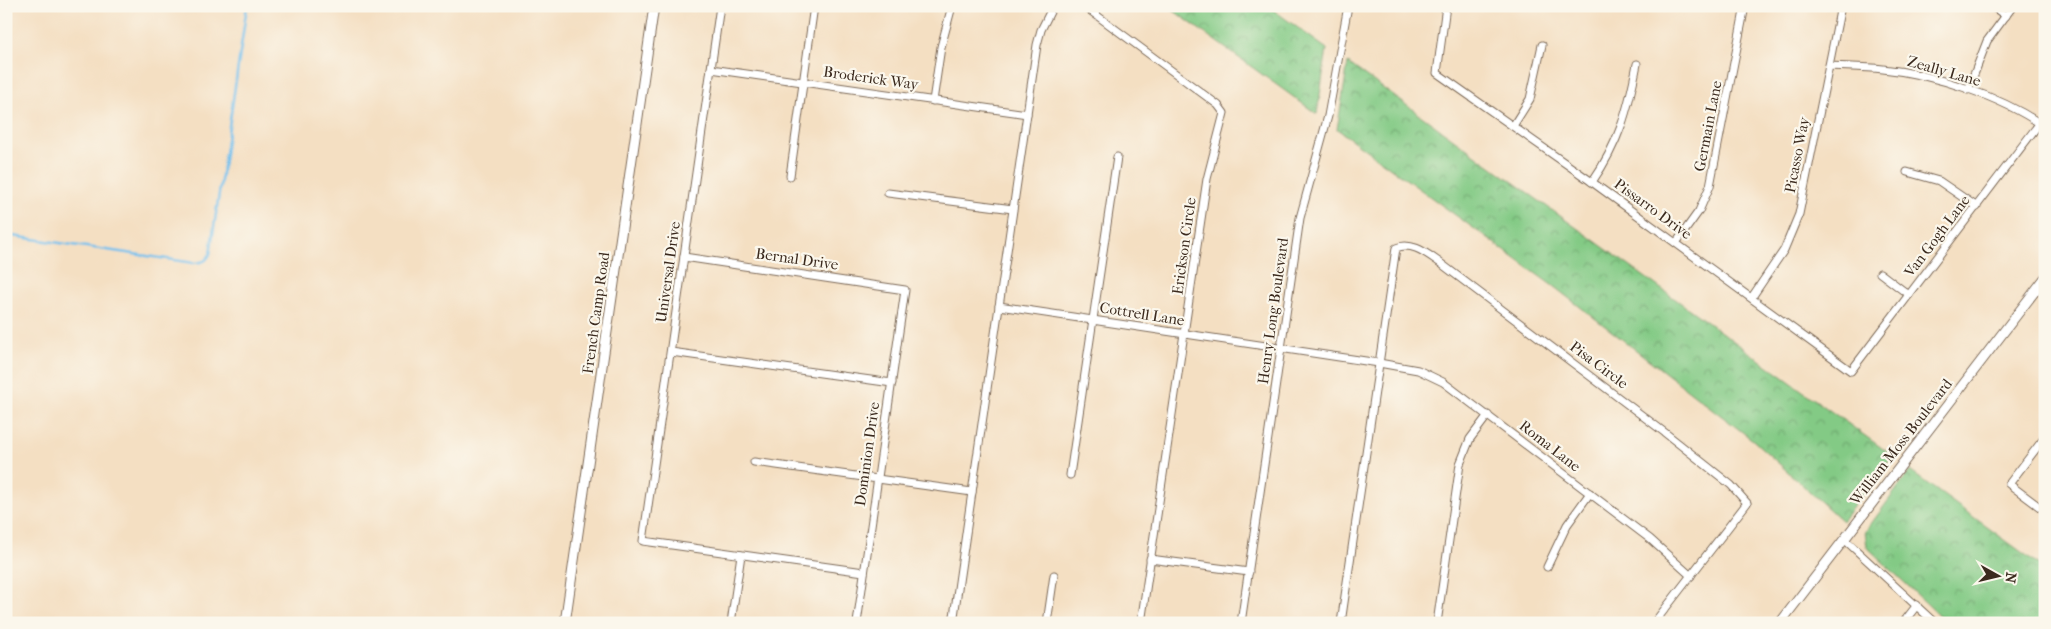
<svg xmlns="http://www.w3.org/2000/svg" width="2051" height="629" font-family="'IM FELL French Canon',serif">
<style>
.park{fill:url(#park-crowns);stroke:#5f7a52}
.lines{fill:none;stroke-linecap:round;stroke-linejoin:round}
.stream{stroke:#75c1ee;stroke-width:2.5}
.minor-casing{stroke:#7c6957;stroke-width:9}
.tertiary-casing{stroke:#7c6957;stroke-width:11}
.minor{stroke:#fff;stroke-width:7}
.tertiary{stroke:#fff;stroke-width:9}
.labels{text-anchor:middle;stroke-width:4.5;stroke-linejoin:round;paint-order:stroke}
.street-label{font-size:15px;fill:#3b2a1e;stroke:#fbf7ec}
</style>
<defs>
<pattern id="park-crowns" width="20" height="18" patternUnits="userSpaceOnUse" patternTransform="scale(1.25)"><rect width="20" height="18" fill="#83ca85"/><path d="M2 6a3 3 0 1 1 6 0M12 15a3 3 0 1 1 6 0" fill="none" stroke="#6ca46c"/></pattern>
</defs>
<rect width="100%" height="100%" fill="#fbf7ec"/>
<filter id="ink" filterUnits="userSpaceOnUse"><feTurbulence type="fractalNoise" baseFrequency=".02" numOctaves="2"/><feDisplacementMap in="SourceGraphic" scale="10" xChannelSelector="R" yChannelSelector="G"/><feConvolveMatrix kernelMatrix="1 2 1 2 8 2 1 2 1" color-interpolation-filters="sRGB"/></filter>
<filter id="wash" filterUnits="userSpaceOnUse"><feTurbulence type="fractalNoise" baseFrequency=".0096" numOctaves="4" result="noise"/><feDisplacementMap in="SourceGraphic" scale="20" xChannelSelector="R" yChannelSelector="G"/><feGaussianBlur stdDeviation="1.12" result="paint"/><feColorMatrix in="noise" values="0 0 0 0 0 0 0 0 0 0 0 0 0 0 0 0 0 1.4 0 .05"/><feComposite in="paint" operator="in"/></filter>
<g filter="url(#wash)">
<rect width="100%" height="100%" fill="#f4dfc2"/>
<g class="park">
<polygon points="1167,6 1268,6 1327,49 1317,114"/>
<polygon points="1348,63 1893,456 1842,521 1754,441 1553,286 1337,129"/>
<polygon points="1910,471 2045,569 2045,623 1947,623 1867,547 1865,532"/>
</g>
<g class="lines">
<path class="stream" d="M6,235L194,263C203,262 206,262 210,254L247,6"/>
</g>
</g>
<g filter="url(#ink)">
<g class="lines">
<g class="minor-casing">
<g id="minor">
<polyline points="720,6 643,541 864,572"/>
<polyline points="1084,6 1218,105 1224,113 1207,179 1141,623"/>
<polyline points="1446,6 1437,73 1592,182 1851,371 2045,116"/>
<polyline points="1992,6 2006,16"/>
<path d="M1829,66C1847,67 1865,67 1883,69C1934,74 2003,97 2045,127"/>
<polyline points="711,69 1027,114"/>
<polyline points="1968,90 1987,41 2013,6"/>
<polyline points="933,101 941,47 952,6"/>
<polyline points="1513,126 1530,99 1542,45"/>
<polyline points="1907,172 1939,181 1977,207"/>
<polyline points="790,176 814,6"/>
<path d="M1592,182C1619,143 1628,110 1637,64"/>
<polyline points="888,193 1013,209"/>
<polyline points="1676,243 1699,211 1710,186 1745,6"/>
<polyline points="684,257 905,290 857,623"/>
<polyline points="1880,273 1909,295"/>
<polyline points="1752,297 1784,250 1799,214 1841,6"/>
<polyline points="999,306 1379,363 1418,370 1443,382 1650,539 1691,576"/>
<polyline points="671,352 892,383"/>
<polyline points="2045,437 2009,484 2045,511"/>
<polyline points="754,462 972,492"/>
<polyline points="1070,475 1117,157"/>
<polyline points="1844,539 1935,623"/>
<polyline points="1150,559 1249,572"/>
<polyline points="1547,567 1567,525 1590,493"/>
<polyline points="731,623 741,555"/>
<polyline points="953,623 1037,45 1041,30 1053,6"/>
<polyline points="1047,623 1054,575"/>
<polyline points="1241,623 1300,218 1328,116 1348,6"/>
<path d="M1341,623L1396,248C1411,241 1426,253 1439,262L1664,432L1731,485L1747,503L1654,623"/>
<polyline points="1437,623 1460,464 1470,439 1488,415"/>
<polyline points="1903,623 1917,605"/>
</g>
</g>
<g class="tertiary-casing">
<g id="tertiary">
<polyline points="565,623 654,6"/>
<polyline points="1780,623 2045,278"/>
</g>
</g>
<use href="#minor" class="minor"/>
<use href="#tertiary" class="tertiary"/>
</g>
</g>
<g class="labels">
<g class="street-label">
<text transform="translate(1944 71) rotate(16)" y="5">Zeally Lane</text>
<text transform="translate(871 78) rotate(8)" y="5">Broderick Way</text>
<text transform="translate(1708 126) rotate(-79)" y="5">Germain Lane</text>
<text transform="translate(1797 155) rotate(-79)" y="5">Picasso Way</text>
<text transform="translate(1653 209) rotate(36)" y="5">Pissarro Drive</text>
<text transform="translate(1937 236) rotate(-53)" y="5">Van Gogh Lane</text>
<text transform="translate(1184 246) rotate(-82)" y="5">Erickson Circle</text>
<text transform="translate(797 259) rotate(8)" y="5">Bernal Drive</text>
<text transform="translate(668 272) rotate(-82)" y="5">Universal Drive</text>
<text transform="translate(1273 311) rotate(-82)" y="5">Henry Long Boulevard</text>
<text transform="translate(596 313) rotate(-82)" y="5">French Camp Road</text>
<text transform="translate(1142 314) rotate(9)" y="5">Cottrell Lane</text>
<text transform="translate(1599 365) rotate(37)" y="5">Pisa Circle</text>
<text transform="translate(1901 442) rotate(-52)" y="5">William Moss Boulevard</text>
<text transform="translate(1550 446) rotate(38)" y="5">Roma Lane</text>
<text transform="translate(867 454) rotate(-82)" y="5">Dominion Drive</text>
</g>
</g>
<rect width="2051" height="629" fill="none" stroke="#fbf7ec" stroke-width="25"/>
<g transform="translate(1998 576) rotate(98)" stroke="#fbf7ec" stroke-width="4" paint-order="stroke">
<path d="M0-4L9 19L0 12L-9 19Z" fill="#3b2a1e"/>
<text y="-8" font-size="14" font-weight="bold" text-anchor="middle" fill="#3b2a1e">N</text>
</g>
</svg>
